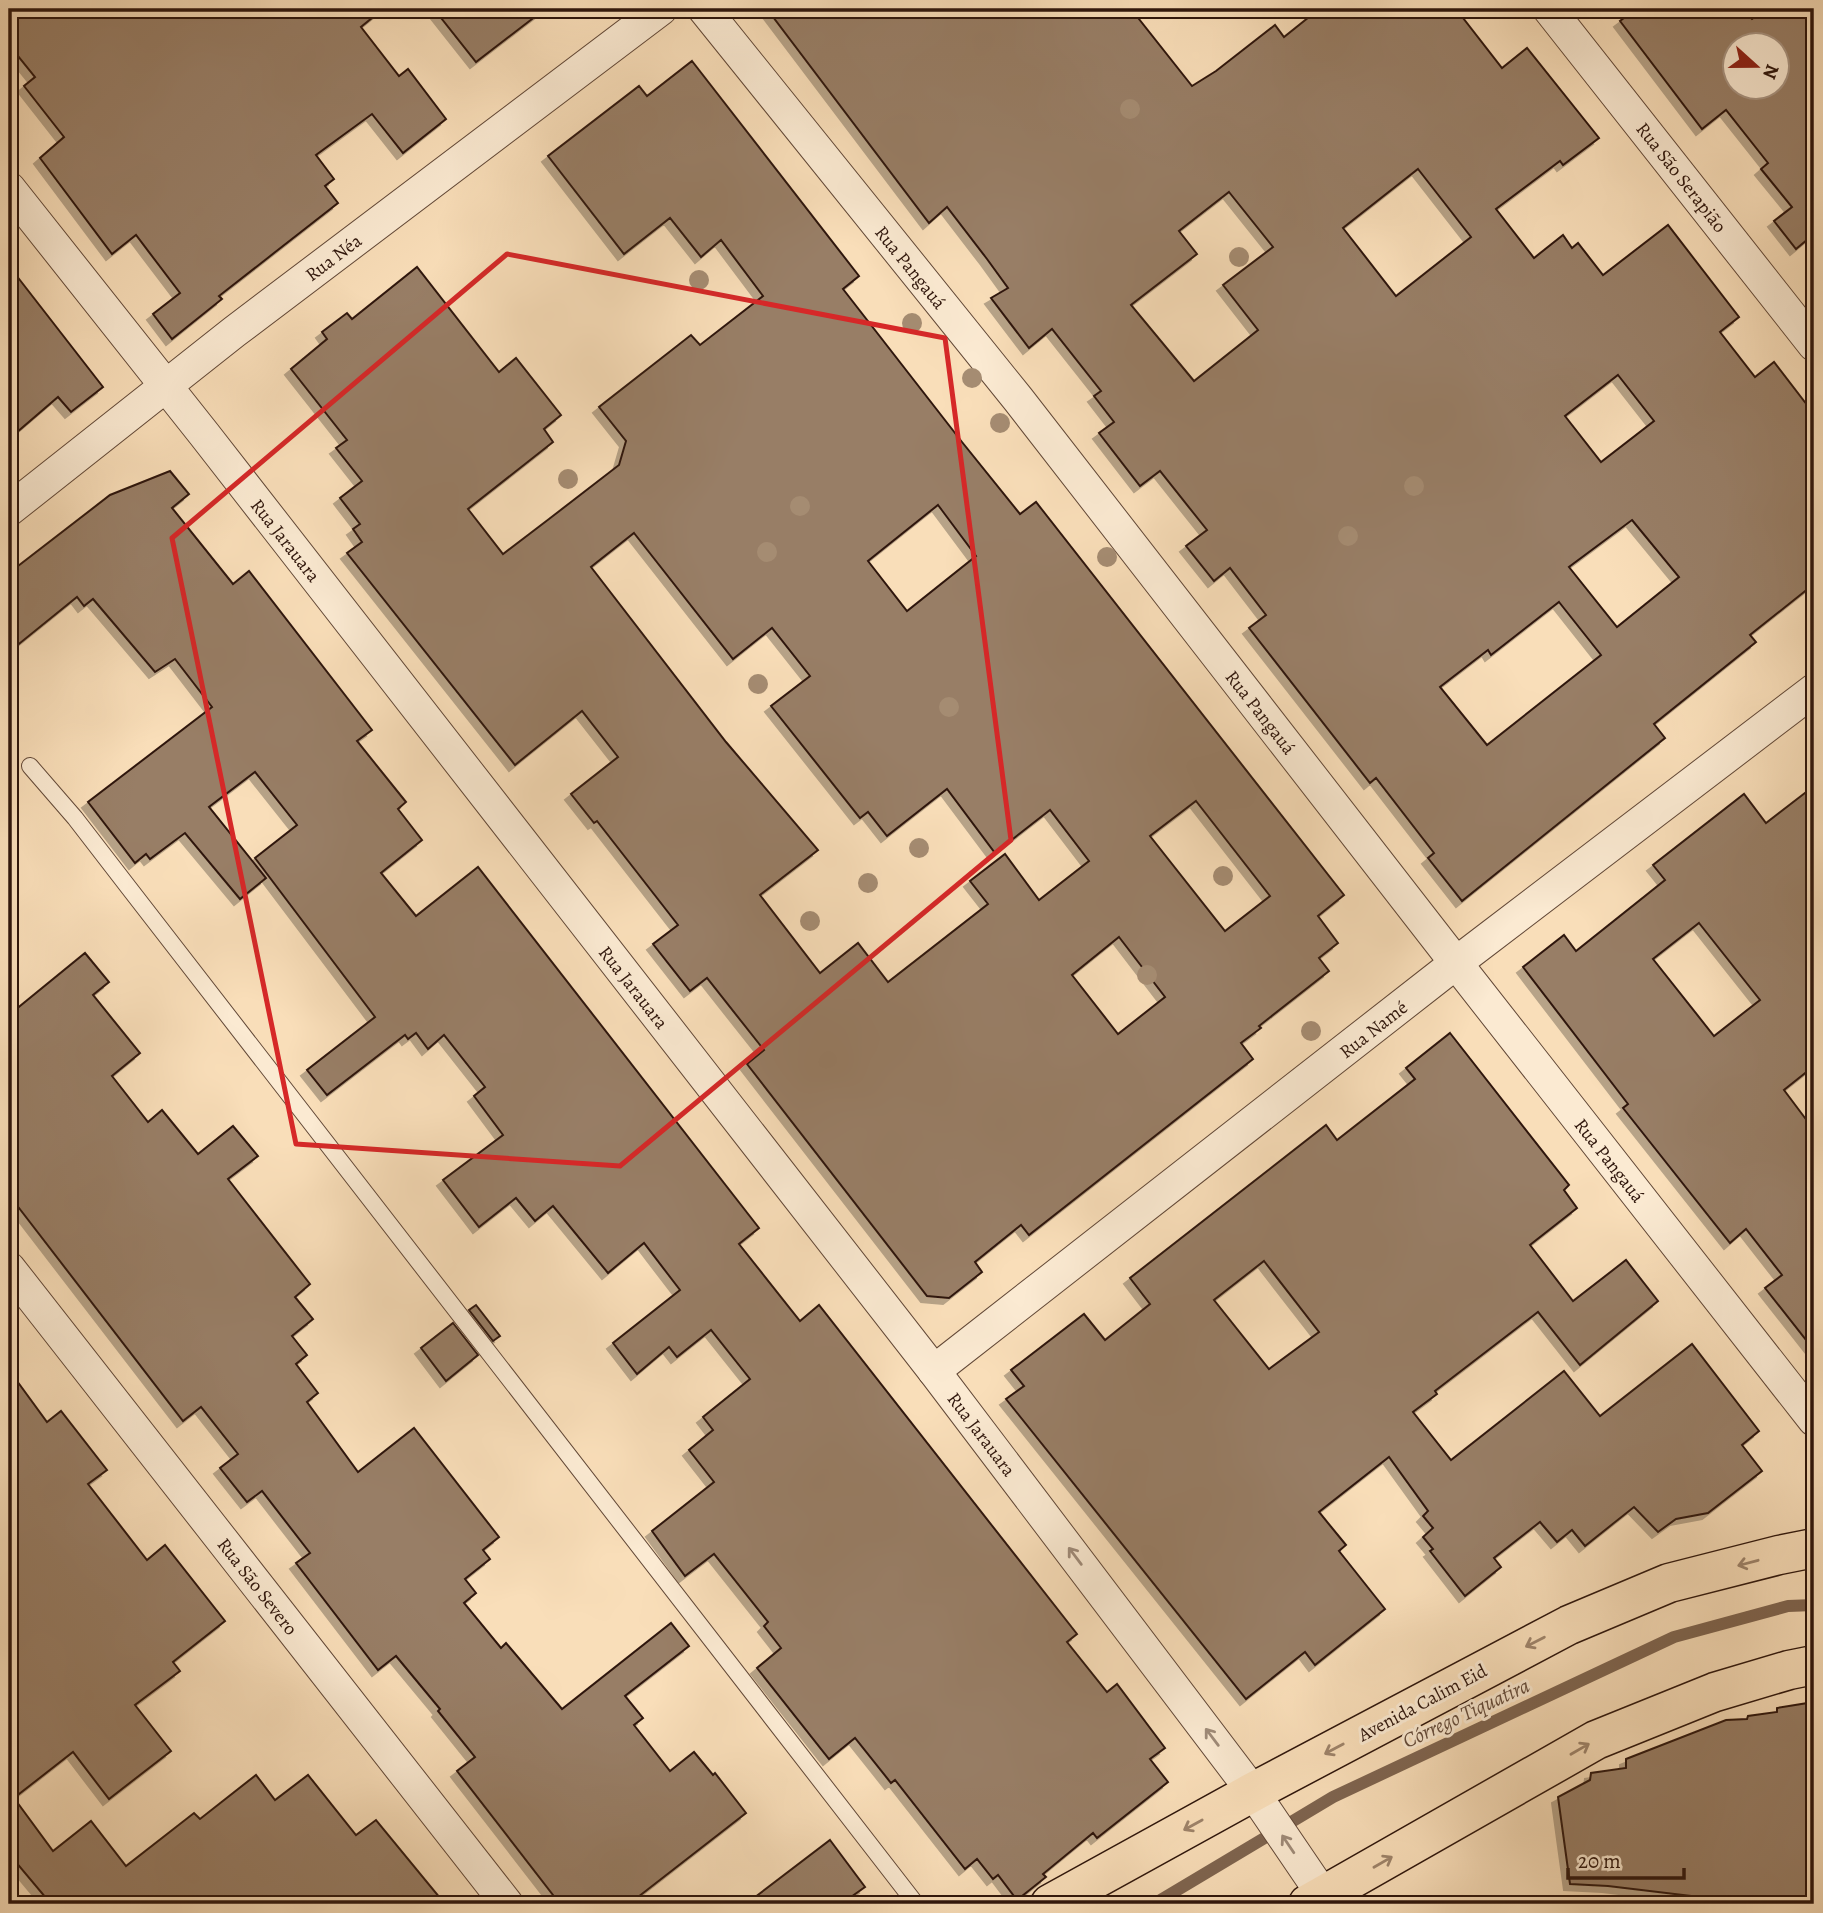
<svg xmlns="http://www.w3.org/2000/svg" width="1823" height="1913" font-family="Alegreya,serif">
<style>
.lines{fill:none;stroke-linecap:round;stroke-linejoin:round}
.stream{stroke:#7f6550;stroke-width:12}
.building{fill:#987e66;stroke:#2f160c;stroke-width:2;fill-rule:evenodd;filter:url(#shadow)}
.lane-casing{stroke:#624837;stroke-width:18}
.street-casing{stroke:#624837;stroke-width:34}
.primary-casing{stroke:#2f160c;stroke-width:41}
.lane{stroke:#fbead2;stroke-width:16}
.street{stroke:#fbead2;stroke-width:32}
.primary{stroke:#f9deb9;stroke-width:38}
.tree{fill:#a58c72}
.oneway{stroke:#9f8b79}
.oneway2{stroke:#9e846b}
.marked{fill:none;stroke:#d62828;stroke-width:5;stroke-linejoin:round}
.labels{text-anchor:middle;stroke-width:6;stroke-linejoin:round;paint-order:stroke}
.street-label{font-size:19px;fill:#2f160c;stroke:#fbead2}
.water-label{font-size:21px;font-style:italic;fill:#644b3a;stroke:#fbead2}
</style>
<defs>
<filter id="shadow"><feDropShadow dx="-6" dy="6" stdDeviation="0" flood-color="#0004"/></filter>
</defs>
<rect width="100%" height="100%" fill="#f9deb9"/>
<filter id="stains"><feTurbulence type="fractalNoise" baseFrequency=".00286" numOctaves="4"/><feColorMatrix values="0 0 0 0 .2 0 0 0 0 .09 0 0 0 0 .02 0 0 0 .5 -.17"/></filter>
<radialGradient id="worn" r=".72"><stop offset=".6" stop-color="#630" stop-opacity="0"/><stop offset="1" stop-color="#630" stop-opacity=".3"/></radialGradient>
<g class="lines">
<polyline class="stream" points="1154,1904 1333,1797 1674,1637 1788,1606 1814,1605"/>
</g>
<g class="building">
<polygon points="9,9 383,9 361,27 399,76 408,69 446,119 403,153 372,114 316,155 334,179 325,186 338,203 219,296 222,299 172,339 153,314 180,293 136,235 112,254 40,158 64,137 24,86 35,77 9,45"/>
<polygon points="434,9 545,9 476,62"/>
<path d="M767,9H1131L1192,86L1216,71L1275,25L1284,37L1319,9H1456L1502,68L1527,48L1599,138L1563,165L1560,161L1496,209L1534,258L1563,235L1572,248L1578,243L1603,275L1668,225L1739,317L1720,332L1755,377L1774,362L1814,414V584L1750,635L1756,642L1654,724L1665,738L1462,901L1428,858L1434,853L1376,778L1370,783L1249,628L1266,615L1230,568L1214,581L1186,546L1207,530L1160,471L1140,486L1099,433L1114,422L1094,396L1101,391L1052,329L1029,348L991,298L1008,288L987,259L947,207L929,223ZM1418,169L1471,237L1396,296L1343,228ZM1229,192L1273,247L1223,285L1258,330L1194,381L1131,305L1197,254L1179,231ZM1618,375L1654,421L1601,462L1565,416ZM1632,520L1679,577L1617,627L1569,567ZM1559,602L1601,655L1487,745L1440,687L1488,650L1491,655Z"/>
<path d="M1636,9H1742L1752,19L1766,9H1814V234L1796,249L1774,221L1792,207L1761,169L1768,163L1726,110L1702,129L1620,21ZM1735,46H1777V88H1735Z"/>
<path d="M692,61L859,276L843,289L962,442L1020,514L1036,502L1344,895L1318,916L1338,943L1319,958L1329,971L1259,1026L1261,1028L1241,1043L1253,1059L1029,1235L1021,1225L975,1262L982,1272L949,1298L927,1296L747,1064L764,1050L707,978L690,991L653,944L678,925L597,821L594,823L571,794L618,757L582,711L515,765L347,553L362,542L353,529L360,524L340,498L362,481L336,448L347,440L291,369L327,339L322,332L347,313L352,319L417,267L499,372L516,358L561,415L544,429L553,442L468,509L503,554L549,519L619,465L626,441L599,407L691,335L700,345L763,296L721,240L701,257L670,218L624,254L548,156L639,86L647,96ZM938,505L976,556L907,611L868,561ZM634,533L733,659L772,628L810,676L771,706L860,818L868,812L887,836L947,789L995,853L1050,810L1089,861L1039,900L1005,854L970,881L988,904L888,982L858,943L820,973L760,895L818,850L726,742L591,567ZM1196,801L1270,896L1225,931L1150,836ZM1119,937L1165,997L1118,1034L1072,975Z"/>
<polygon points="9,266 103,387 71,412 58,397 9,439"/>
<polygon points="170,471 189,494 172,508 233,584 249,571 372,730 357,741 406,802 398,809 422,840 381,873 416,916 478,867 759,1228 739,1244 800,1321 819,1305 1077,1634 1067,1642 1107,1692 1117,1684 1165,1748 1150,1759 1168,1782 1097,1838 1093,1833 1043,1874 1046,1877 1017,1900 998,1875 993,1879 977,1859 965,1869 895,1780 891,1783 855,1738 829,1759 757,1668 781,1648 764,1626 768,1622 714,1554 685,1576 652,1531 714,1482 689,1450 713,1430 703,1417 750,1379 711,1330 677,1357 669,1347 637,1374 613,1343 680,1290 644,1243 608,1273 553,1206 535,1221 516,1198 479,1227 443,1180 503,1135 474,1096 485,1087 444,1035 428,1049 416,1033 408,1039 405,1035 327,1095 307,1070 375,1017 255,858 297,825 255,772 209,807 266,878 240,899 185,833 150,859 146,854 135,863 88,802 212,707 175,659 155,672 93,599 84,606 77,597 9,652 9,573 110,495"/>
<path d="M1814,786V1066L1784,1090L1814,1130V1350L1765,1288L1782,1275L1746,1229L1730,1243L1623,1108L1628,1104L1523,967L1564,935L1576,951L1665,880L1653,865L1744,794L1766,823ZM1699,923L1760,1000L1714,1036L1653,959Z"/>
<polygon points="85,953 109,982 93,995 140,1053 112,1076 148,1122 162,1110 198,1154 233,1126 258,1156 228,1179 310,1284 295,1297 313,1319 292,1336 307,1355 296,1364 318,1393 307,1402 358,1472 414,1428 499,1537 483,1550 490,1559 465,1579 476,1593 464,1603 501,1648 506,1643 562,1709 671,1623 689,1646 625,1696 643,1718 634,1725 670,1771 694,1752 713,1775 715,1773 746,1813 629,1904 560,1904 457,1771 475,1757 438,1711 440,1709 396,1656 378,1670 296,1563 310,1553 262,1491 247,1502 220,1468 238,1454 201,1407 183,1421 9,1195 9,1015"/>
<path d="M1450,1033L1569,1185L1564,1190L1577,1208L1530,1245L1573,1301L1626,1260L1658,1301L1580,1365L1538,1312L1435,1391L1437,1394L1413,1412L1451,1460L1564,1371L1600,1416L1692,1344L1759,1431L1742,1445L1762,1471L1708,1513L1676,1519L1658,1532L1634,1507L1585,1546L1572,1530L1557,1542L1540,1522L1494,1558L1501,1567L1465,1596L1430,1551L1433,1549L1423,1537L1433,1528L1423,1516L1428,1511L1389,1457L1319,1512L1346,1545L1339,1551L1385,1609L1315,1665L1305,1652L1246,1699L1006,1399L1024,1386L1011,1370L1084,1314L1105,1340L1150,1304L1130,1278L1326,1125L1337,1140L1415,1079L1406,1068ZM1264,1261L1319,1332L1269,1369L1214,1300Z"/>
<polygon points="476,1305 500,1336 493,1341 469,1310"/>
<polygon points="453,1323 478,1355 446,1381 421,1348"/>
<polygon points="9,1370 47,1422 61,1411 107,1470 88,1484 147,1560 165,1545 225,1621 173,1662 180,1671 135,1705 171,1751 109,1799 73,1752 14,1798 53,1851 91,1821 126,1866 194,1813 200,1819 256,1775 275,1800 308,1775 356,1835 376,1820 445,1904 51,1904 9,1854"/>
<polygon points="1814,1702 1814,1904 1758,1904 1608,1886 1570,1884 1558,1797 1590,1780 1591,1773 1626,1768 1626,1759 1726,1720 1747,1719 1748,1716 1777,1712 1777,1708"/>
<polygon points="830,1840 865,1887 841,1904 746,1904"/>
</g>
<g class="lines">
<g class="lane-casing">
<polyline id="lane" points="30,766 75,818 129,888 916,1904"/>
</g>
<g class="street-casing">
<g id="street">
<polyline points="704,9 1018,399 1456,963 1814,1420"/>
<polyline points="1549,9 1814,345"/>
<polyline points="9,188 204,434 934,1371 1253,1792 1323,1895"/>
<polyline points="9,510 234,332 661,9"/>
<polyline points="9,1268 507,1904"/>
<polyline points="934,1371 1456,963 1814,690"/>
</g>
</g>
<g class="primary-casing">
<g id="primary">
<polyline points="1050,1904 1253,1792 1569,1625 1669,1583 1779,1555 1814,1548"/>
<polyline points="1308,1904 1596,1740 1715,1692 1789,1670 1814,1665"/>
</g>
</g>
<use href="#lane" class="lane"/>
<use href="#street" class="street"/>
<use href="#primary" class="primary"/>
</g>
<g class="tree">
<circle cx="1130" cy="109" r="10"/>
<circle cx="1239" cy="257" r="10"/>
<circle cx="699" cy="280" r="10"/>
<circle cx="912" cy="323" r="10"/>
<circle cx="972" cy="378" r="10"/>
<circle cx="1000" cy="423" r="10"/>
<circle cx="568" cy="479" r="10"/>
<circle cx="1414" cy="486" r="10"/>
<circle cx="800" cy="506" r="10"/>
<circle cx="1348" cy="536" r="10"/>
<circle cx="767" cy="552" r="10"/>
<circle cx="1107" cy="557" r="10"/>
<circle cx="758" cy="684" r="10"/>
<circle cx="949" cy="707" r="10"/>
<circle cx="919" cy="848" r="10"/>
<circle cx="1223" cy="876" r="10"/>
<circle cx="868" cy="883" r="10"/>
<circle cx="810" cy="921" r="10"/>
<circle cx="1147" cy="975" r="10"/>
<circle cx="1311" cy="1031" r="10"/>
</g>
<defs><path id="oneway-shaft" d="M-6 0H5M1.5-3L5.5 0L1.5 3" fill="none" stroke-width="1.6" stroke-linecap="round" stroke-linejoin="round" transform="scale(1.75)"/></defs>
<g class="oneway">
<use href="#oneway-shaft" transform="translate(1075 1556) rotate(-127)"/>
<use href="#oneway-shaft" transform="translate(1212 1737) rotate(-127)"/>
<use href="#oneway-shaft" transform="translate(1288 1844) rotate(-124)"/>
</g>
<g class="oneway2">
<use href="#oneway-shaft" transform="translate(1748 1563) rotate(165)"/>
<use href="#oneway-shaft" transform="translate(1535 1642) rotate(153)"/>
<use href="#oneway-shaft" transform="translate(1334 1749) rotate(152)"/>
<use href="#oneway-shaft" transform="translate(1580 1749) rotate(-30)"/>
<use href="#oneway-shaft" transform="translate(1193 1825) rotate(151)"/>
<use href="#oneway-shaft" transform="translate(1383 1862) rotate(-30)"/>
</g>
<path class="marked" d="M507,254L945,338L1011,840L620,1166L296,1144L172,538Z"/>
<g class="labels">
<g class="street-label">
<text transform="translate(1682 177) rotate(52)" y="7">Rua São Serapião</text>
<text transform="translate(333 257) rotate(-37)" y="7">Rua Néa</text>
<text transform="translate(911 267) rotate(51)" y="7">Rua Pangauá</text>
<text transform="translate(286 540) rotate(52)" y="7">Rua Jarauara</text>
<text transform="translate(1261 712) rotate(52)" y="7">Rua Pangauá</text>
<text transform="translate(634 987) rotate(52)" y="7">Rua Jarauara</text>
<text transform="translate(1373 1029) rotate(-38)" y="7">Rua Namé</text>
<text transform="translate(1610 1160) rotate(52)" y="7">Rua Pangauá</text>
<text transform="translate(982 1434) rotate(53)" y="7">Rua Jarauara</text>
<text transform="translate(258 1586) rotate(52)" y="7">Rua São Severo</text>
<text transform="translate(1422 1702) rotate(-28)" y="7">Avenida Calim Eid</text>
</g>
<g class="water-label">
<text transform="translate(1466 1713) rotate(-25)" y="7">Córrego Tiquatira</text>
</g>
</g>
<rect width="1823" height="1913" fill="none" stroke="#f9deb9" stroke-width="35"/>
<rect x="10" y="10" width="1802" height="1892" fill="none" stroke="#2f160c" stroke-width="3.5"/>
<rect x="18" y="18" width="1788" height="1878" fill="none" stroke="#2f160c" stroke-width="2"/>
<g transform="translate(1756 66) rotate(111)"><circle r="33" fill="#fbead2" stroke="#a99583" stroke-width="2"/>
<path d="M0-5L12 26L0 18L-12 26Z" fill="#8f2418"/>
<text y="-10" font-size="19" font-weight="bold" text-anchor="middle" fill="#2f160c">N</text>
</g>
<path d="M1568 1868v10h116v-10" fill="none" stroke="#2f160c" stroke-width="3.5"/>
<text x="1578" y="1868" font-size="21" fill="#2f160c" stroke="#fbead2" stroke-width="5" paint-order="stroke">20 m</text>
<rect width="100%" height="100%" filter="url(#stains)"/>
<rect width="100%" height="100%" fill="url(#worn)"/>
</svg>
